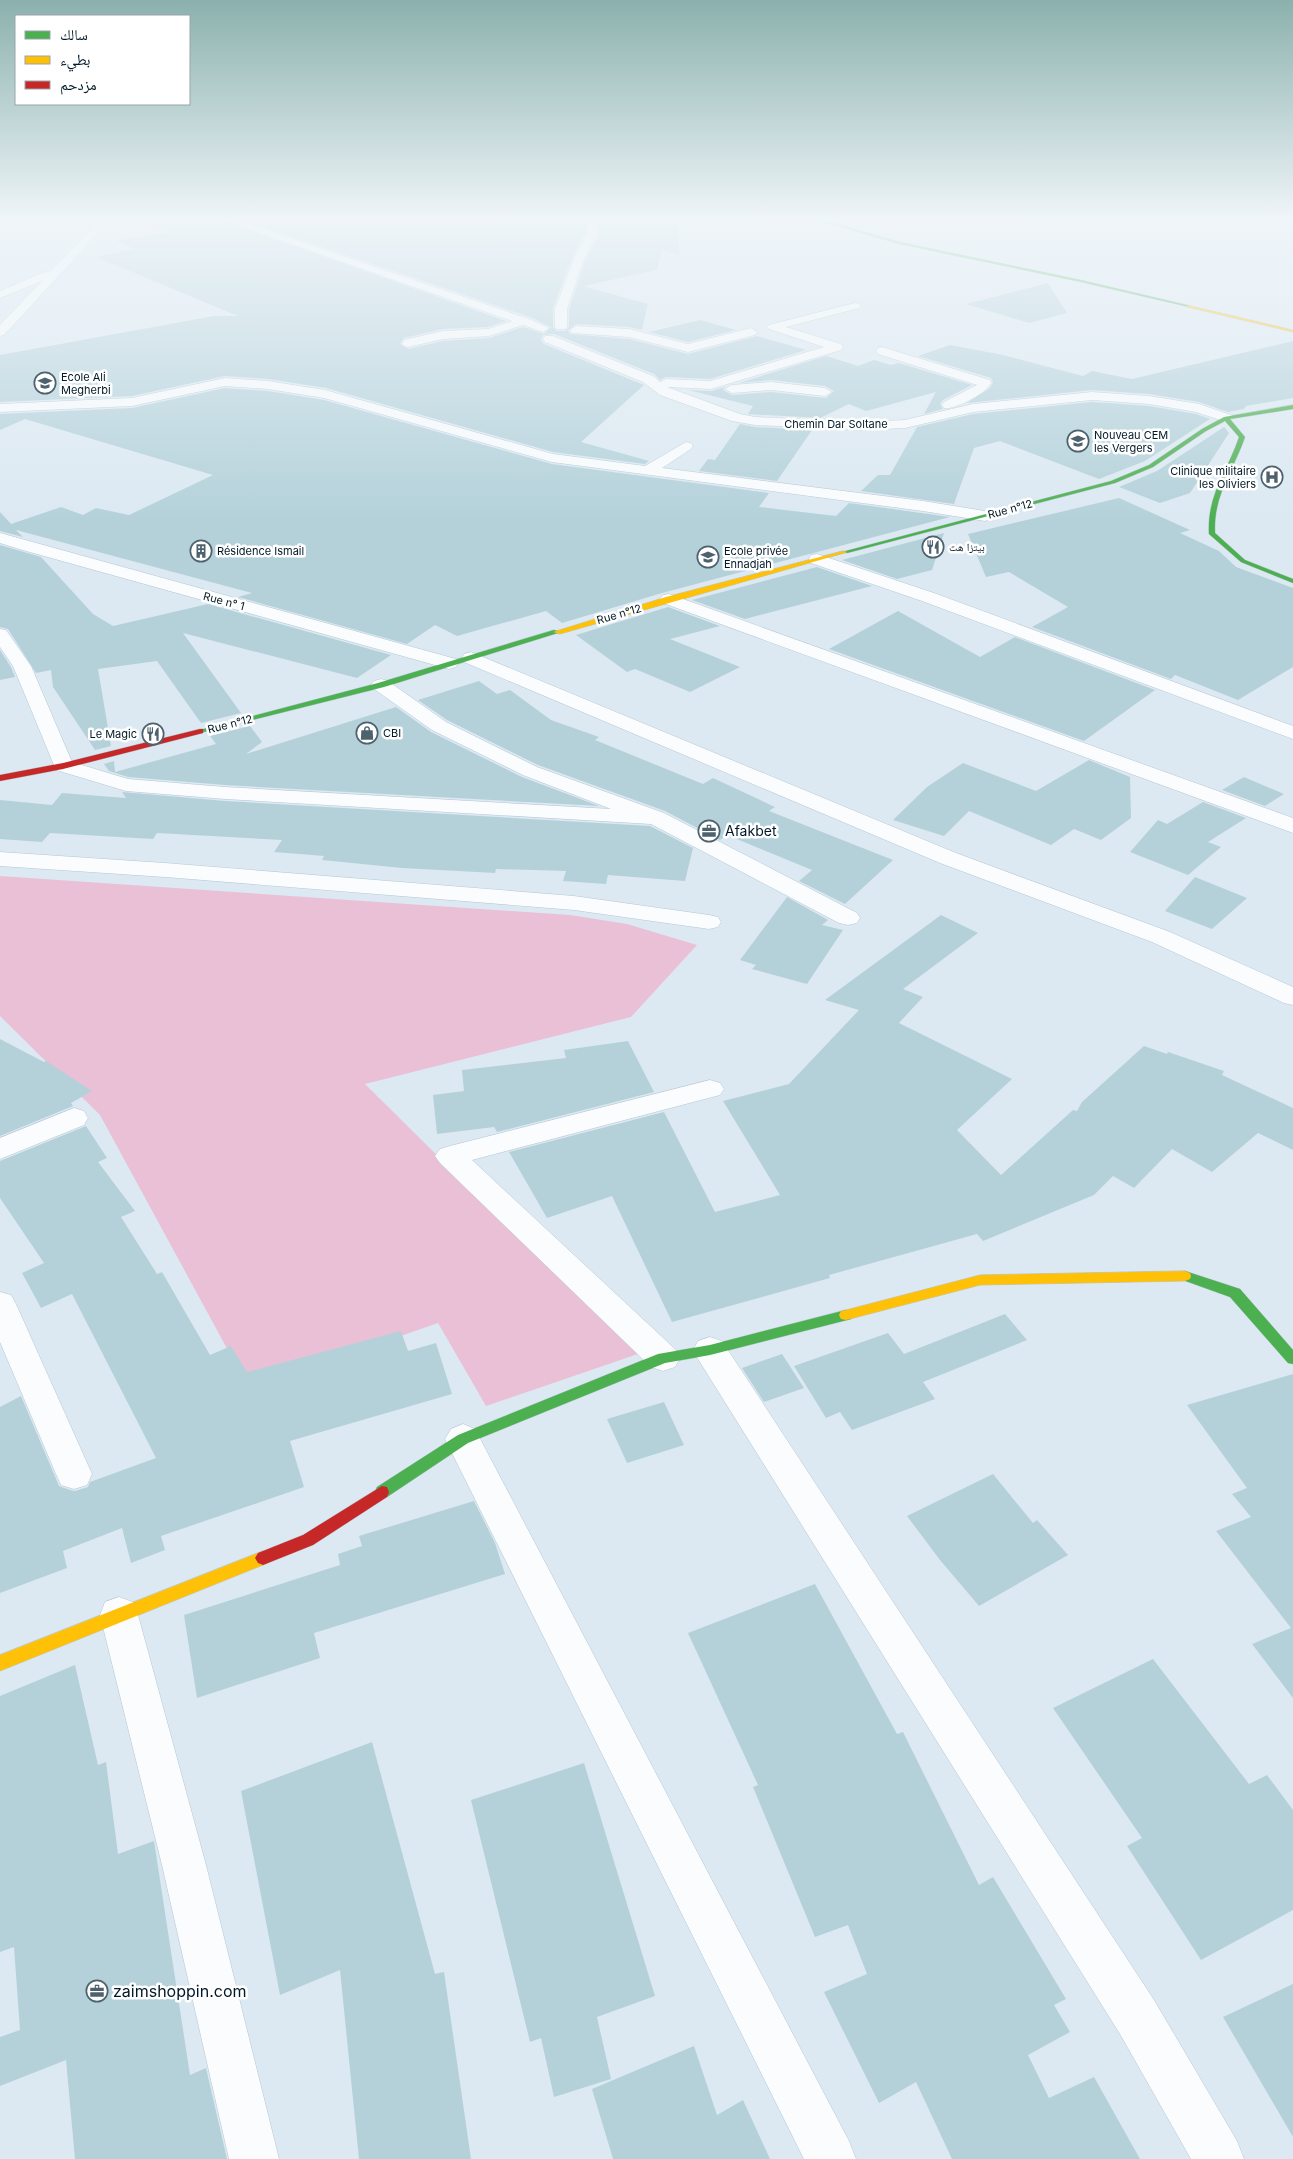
<svg xmlns="http://www.w3.org/2000/svg" width="1293" height="2159" font-family="Inter,'Noto Naskh Arabic',sans-serif">
<style>
.green{fill:#eac0d6}
.building{fill:#b4d1da}
.lines{fill:none;stroke-linecap:round;stroke-linejoin:round}
.street-casing{stroke:#b6c7d3;stroke-width:1}
.fast-casing{stroke:#b6c7d3;stroke-width:1}
.slow-casing{stroke:#b6c7d3;stroke-width:1}
.jam-casing{stroke:#b6c7d3;stroke-width:1}
.street{fill:#fafcfd;fill-rule:evenodd}
.fast{fill:#4caf50;fill-rule:evenodd}
.slow{fill:#ffc107;fill-rule:evenodd}
.jam{fill:#c62828;fill-rule:evenodd}
.labels{text-anchor:middle;stroke-width:5;stroke-linejoin:round;paint-order:stroke}
.far-poi-label{font-size:11px;fill:#011927;stroke:#fff;text-anchor:start}
.far-street-label{font-size:11px;fill:#011927;stroke:#fff}
.poi-label{font-size:14px;fill:#011927;stroke:#fff;text-anchor:start}
.near-poi-label{font-size:16px;fill:#011927;stroke:#fff;text-anchor:start}
</style>
<rect width="100%" height="100%" fill="#dce9f2"/>
<polygon class="green" points="0,876 570,915 627,924 697,945 631,1017 365,1084 638,1354 486,1406 438,1323 249,1389 100,1115 0,1016"/>
<g class="building">
<polygon points="145,218 214,218 506,321 488,327 443,329 404,338 400,344 408,349 443,341 489,338 523,327 544,334 551,327 530,317 236,218 478,218 498,224 525,218 587,218 585,233 571,260 553,308 553,327 557,331 565,331 569,327 569,309 585,262 599,235 601,218 676,218 680,255 662,250 657,270 583,286 648,304 642,330 629,327 576,324 568,330 570,334 629,339 688,354 757,336 806,350 710,379 666,377 660,380 654,374 554,334 543,335 541,340 544,344 644,385 581,442 649,461 645,464 553,452 326,388 268,379 225,376 132,396 0,402 0,355 214,316 238,316 96,257 136,249 115,241 173,232 144,221"/>
<polygon points="1048,283 1067,313 1029,323 966,304"/>
<polygon points="700,320 736,330 688,342 649,332"/>
<polygon points="1293,341 1293,398 1246,406 1244,409 1228,412 1199,402 1149,394 1092,390 967,403 990,388 993,382 991,378 918,356 950,345 1003,355 1083,376 1092,371 1132,379"/>
<polygon points="826,356 858,366 874,360 891,365 899,363 972,385 943,400 940,404 943,409 924,414 936,392 866,411 849,404 820,418 748,414 753,406 688,390 711,391 725,387 723,390 732,395 771,392 826,398 834,391 825,386 771,380 739,383"/>
<polygon points="225,388 268,391 324,400 552,464 769,493 759,507 836,516 849,503 950,517 662,593 562,623 546,611 457,636 435,625 407,644 238,597 252,593 16,530 23,537 0,531 0,512 11,524 61,507 83,515 96,508 129,515 213,475 25,419 0,430 0,414 132,408"/>
<polygon points="1092,402 1149,406 1196,414 1210,419 1145,461 1099,479 1000,441 974,448 954,504 861,491 878,475 890,475 917,427 973,414"/>
<polygon points="740,424 755,427 812,430 777,481 699,471 708,459 715,460"/>
<polygon points="1224,427 1229,433 1190,493 1160,503 1119,487 1157,471"/>
<polygon points="1119,498 1190,530 1180,533 1219,551 1236,567 1293,588 1293,667 1238,700 1175,675 1171,679 1032,627 1068,607 1009,572 986,577 968,534"/>
<polygon points="944,533 932,570 897,579 842,560"/>
<polygon points="0,545 41,557 93,614 113,626 208,604 391,655 357,678 183,633 241,713 201,723 157,661 98,669 111,746 95,750 53,687 51,670 36,673 8,629 0,627"/>
<polygon points="817,567 872,586 745,619 692,600"/>
<polygon points="668,607 720,626 670,639 740,667 690,692 635,669 627,672 576,635"/>
<polygon points="898,611 980,657 1015,637 1155,690 1084,741 829,649"/>
<polygon points="0,650 11,667 15,677 0,680"/>
<polygon points="479,681 497,694 510,690 551,720 599,737 595,740 703,784 713,778 775,807 769,811 893,860 845,904 799,881 812,870 727,835 720,840 665,811 538,765 447,720 418,700"/>
<polygon points="396,707 431,732 522,777 599,806 225,785 128,777 109,771 104,764 114,761 115,772 216,744 210,736 250,726 262,742 246,754"/>
<polygon points="1089,760 1130,777 1131,818 1101,840 1074,829 1051,845 969,811 944,836 893,820 927,787 963,763 1036,791"/>
<polygon points="1244,777 1284,794 1265,806 1222,790"/>
<polygon points="122,792 225,801 650,826 693,848 685,881 608,875 606,884 563,881 566,871 496,869 495,873 402,868 322,860 324,856 274,852 282,840 157,833 153,839 50,833 42,842 0,839 0,800 52,805 62,793 126,798"/>
<polygon points="1203,802 1246,818 1208,842 1221,847 1188,875 1130,852 1158,820 1167,824"/>
<polygon points="1195,877 1247,898 1212,929 1165,911"/>
<polygon points="787,897 828,920 822,925 843,930 807,984 752,969 756,965 740,960"/>
<polygon points="941,915 978,933 903,989 923,997 899,1023 1012,1079 957,1130 1001,1175 1073,1110 1077,1111 1082,1102 1144,1046 1167,1054 1168,1052 1224,1071 1222,1075 1293,1108 1293,1150 1258,1133 1212,1172 1172,1149 1134,1188 1113,1176 1094,1195 983,1241 977,1234 829,1275 830,1278 672,1322 612,1196 547,1218 509,1152 664,1112 715,1212 780,1195 723,1101 789,1084 859,1010 825,1000"/>
<polygon points="0,1039 44,1062 46,1061 92,1091 71,1103 73,1106 0,1136"/>
<polygon points="628,1041 654,1092 497,1132 494,1127 437,1134 433,1095 464,1091 462,1070 566,1058 564,1050"/>
<polygon points="86,1126 107,1158 98,1162 135,1211 121,1217 157,1274 162,1272 210,1355 231,1346 247,1372 401,1331 408,1351 436,1343 452,1394 290,1441 304,1487 161,1536 165,1550 131,1563 122,1528 63,1551 67,1568 0,1593 0,1407 21,1396 59,1486 70,1490 75,1491 88,1487 90,1482 156,1458 72,1294 41,1308 22,1273 44,1263 0,1198 0,1161"/>
<polygon points="1005,1314 1027,1340 923,1382 935,1399 852,1430 840,1412 826,1418 794,1366 888,1333 904,1354"/>
<polygon points="782,1354 804,1388 764,1402 742,1368"/>
<polygon points="1293,1374 1293,1698 1252,1644 1291,1628 1216,1531 1251,1517 1232,1494 1247,1488 1187,1405"/>
<polygon points="664,1402 684,1445 627,1463 607,1419"/>
<polygon points="993,1474 1033,1523 1037,1520 1068,1555 979,1606 940,1560 907,1516"/>
<polygon points="474,1501 495,1543 505,1574 314,1633 320,1658 197,1698 184,1615 340,1565 338,1554 362,1546 359,1536"/>
<polygon points="815,1584 897,1734 903,1732 979,1885 993,1877 1066,1999 1054,2005 1070,2032 1028,2055 1049,2098 1094,2077 1140,2159 952,2159 916,2082 879,2103 824,1992 867,1974 848,1925 815,1937 753,1787 758,1785 688,1633"/>
<polygon points="1153,1659 1249,1784 1267,1775 1293,1810 1293,1910 1201,1960 1127,1846 1142,1838 1053,1708"/>
<polygon points="75,1665 98,1765 106,1762 118,1854 154,1841 190,2075 206,2068 227,2159 75,2159 66,2060 0,2086 0,2037 20,2030 14,1947 0,1952 0,1696"/>
<polygon points="372,1742 435,1974 444,1972 471,2159 359,2159 340,1970 280,1995 241,1791"/>
<polygon points="584,1763 655,1996 597,2017 611,2079 554,2097 541,2038 530,2042 471,1800"/>
<polygon points="1293,1984 1293,2137 1223,2017"/>
<polygon points="694,2046 717,2115 743,2100 770,2159 613,2159 592,2089"/>
</g>
<g class="lines">
<g class="street-casing">
<g id="street">
<polygon points="102,218 112,218 4,335 0,336 0,325 42,281 0,298 0,291 45,272 51,271"/>
<polygon points="216,218 230,218 529,319 549,328 543,332 523,325 489,336 443,339 408,347 404,346 402,343 404,340 443,331 488,329 512,321"/>
<polygon points="589,218 599,218 597,234 583,261 567,309 567,327 565,329 557,329 555,327 555,309 573,261 587,234"/>
<polygon points="855,303 859,304 861,306 859,308 786,327 841,344 843,347 841,350 711,389 667,387 740,414 755,417 861,422 905,420 973,404 1092,392 1149,396 1199,404 1231,415 1233,418 1226,422 1196,412 1149,404 1092,400 973,412 905,428 861,430 755,425 732,421 660,395 643,382 545,342 543,339 545,336 553,336 653,376 660,382 666,379 710,381 824,347 769,329 767,327 769,325"/>
<polygon points="576,326 629,329 688,344 751,328 757,332 755,335 688,352 629,337 572,333 570,330"/>
<path d="M882,347L990,380L991,383C987,393 955,410 944,408L942,405L944,402L977,385L878,354L876,351L878,348Z"/>
<polygon points="225,378 268,381 325,390 553,454 645,466 686,442 691,443 693,446 691,449 662,468 923,501 985,511 991,513 993,516 991,519 985,521 923,511 552,462 324,398 268,389 225,386 132,406 0,412 0,404 132,398"/>
<polygon points="771,382 825,388 832,392 825,396 771,390 732,393 725,389 732,385"/>
<polygon points="0,533 456,659 458,663 456,667 449,669 442,667 19,549 0,543"/>
<polygon points="817,554 934,593 1293,726 1293,739 922,601 811,563 809,559 811,555"/>
<polygon points="669,594 1293,818 1293,833 663,603 660,599 663,595"/>
<polygon points="0,629 6,630 31,666 72,762 128,779 225,787 611,809 523,775 432,730 374,689 371,685 374,681 381,679 388,681 446,722 537,767 664,813 857,913 860,918 857,923 848,925 839,923 651,824 225,799 126,791 56,770 13,666 0,647"/>
<polygon points="471,652 956,853 1170,932 1293,987 1293,1005 1284,1003 1152,942 940,863 464,662 462,658 464,654"/>
<polygon points="0,852 165,863 574,896 709,915 718,917 721,922 718,927 709,929 574,910 165,877 0,866"/>
<polygon points="710,1080 720,1083 724,1089 720,1095 472,1160 675,1349 680,1358 675,1367 663,1371 651,1367 440,1163 435,1156 440,1149 450,1146"/>
<polygon points="74,1108 84,1111 88,1118 84,1125 0,1159 0,1138"/>
<polygon points="0,1292 11,1295 16,1304 92,1474 87,1485 74,1489 61,1485 56,1474 0,1342"/>
<polygon points="710,1337 722,1341 1154,2000 1237,2141 1244,2159 1191,2159 1120,2034 698,1359 693,1350 698,1341"/>
<polygon points="463,1424 475,1429 849,2141 856,2159 804,2159 445,1439 451,1429"/>
<polygon points="119,1597 133,1602 138,1615 206,1865 279,2159 229,2159 162,1865 100,1615 105,1602"/>
</g>
</g>
<g class="fast-casing">
<g id="fast">
<polygon points="810,218 816,218 900,242 1081,280 1191,306 1189,307 1081,282 899,244"/>
<path d="M1293,405V409L1230,419L1245,437C1233,472 1213,495 1215,533L1245,560L1293,579V583L1241,562L1209,534C1207,494 1227,473 1239,437L1225,421L1206,431L1153,467L1115,483L847,553L842,552L1111,481L1149,465L1202,429L1224,417Z"/>
<polygon points="554,630 561,632 384,687 200,733 196,731 378,683"/>
<polygon points="1185,1271 1240,1289 1293,1350 1293,1364 1288,1363 1230,1297 1180,1279 1179,1276 1180,1273"/>
<polygon points="846,1310 851,1311 853,1315 851,1319 710,1355 665,1363 468,1443 387,1497 382,1498 377,1497 375,1492 377,1487 458,1435 658,1354 710,1345"/>
</g>
</g>
<g class="slow-casing">
<g id="slow">
<polygon points="1187,305 1293,330 1293,332 1187,307"/>
<polygon points="843,551 848,552 560,634 553,632 666,597"/>
<polygon points="1185,1271 1190,1273 1191,1276 1190,1279 1185,1281 980,1285 846,1320 841,1319 839,1315 841,1311 846,1310 980,1275"/>
<polygon points="263,1551 268,1553 271,1558 268,1563 0,1671 0,1655"/>
</g>
</g>
<g class="jam-casing">
<g id="jam">
<polygon points="200,729 203,729 203,733 63,769 0,781 0,775 63,763"/>
<polygon points="382,1486 387,1487 389,1492 387,1497 313,1545 263,1565 258,1563 255,1558 258,1553 303,1535"/>
</g>
</g>
<use href="#street" class="street"/>
<use href="#fast" class="fast"/>
<use href="#slow" class="slow"/>
<use href="#jam" class="jam"/>
</g>
<linearGradient id="sky" x2="0" y2="1"><stop stop-color="#8bb1ad"/><stop offset="0.42" stop-color="#eff5f9"/><stop offset="1" stop-color="#eff5f9" stop-opacity="0"/></linearGradient>
<rect width="1293" height="520" fill="url(#sky)"/>
<defs>
<g id="school-ring" transform="scale(1.125)"><circle r="9.5" fill="#fff" stroke="#4e626e" stroke-width="1.5"/><path d="M0-5L7-2L0 1L-7-2ZM-4 1L0 2.5L4 1V4Q0 6-4 4Z" fill="#4e626e"/></g>
<g id="hospital-ring" transform="scale(1.125)"><circle r="9.5" fill="#fff" stroke="#4e626e" stroke-width="1.5"/><path d="M-5-5h3v3.5h4V-5h3V5h-3V1.5h-4V5h-3Z" fill="#4e626e"/></g>
<g id="restaurant-ring" transform="scale(1.125)"><circle r="9.5" fill="#fff" stroke="#4e626e" stroke-width="1.5"/><path d="M-5-6h1v4h1v-4h1v4h1v-4h1v5L-1.5 .5V6h-2V.5L-5-1ZM5-6V6H3V1.5H1.5Q1.5-4 5-6Z" fill="#4e626e"/></g>
<g id="building-ring" transform="scale(1.125)"><circle r="9.5" fill="#fff" stroke="#4e626e" stroke-width="1.5"/><path d="M-4-6H4V6H1V3H-1V6H-4ZM-2.5-4.3h1.7v1.8h-1.7ZM.8-4.3h1.7v1.8H.8ZM-2.5-1h1.7V.8h-1.7ZM.8-1h1.7V.8H.8Z" fill="#4e626e"/></g>
<g id="shop-ring" transform="scale(1.125)"><circle r="9.5" fill="#fff" stroke="#4e626e" stroke-width="1.5"/><path d="M-5-2.5h2.3a2.7 3.5 0 0 1 5.4 0H5L5.5 6h-11ZM-1.5-2.5h3a1.5 2.3 0 0 0-3 0Z" fill="#4e626e"/></g>
<g id="office-ring" transform="scale(1.125)"><circle r="9.5" fill="#fff" stroke="#4e626e" stroke-width="1.5"/><path d="M-6-3h4V-5.5h4V-3h4V5H-6ZM-1-4.5V-3h2v-1.5ZM-6 0V1H6V0Z" fill="#4e626e"/></g>
</defs>
<g fill-rule="evenodd">
<use href="#school-ring" x="45" y="383"/>
<use href="#school-ring" x="1078" y="441"/>
<use href="#hospital-ring" x="1272" y="477"/>
<use href="#restaurant-ring" x="933" y="547"/>
<use href="#building-ring" x="201" y="551"/>
<use href="#school-ring" x="708" y="557"/>
<use href="#shop-ring" x="367" y="733"/>
<use href="#restaurant-ring" x="153" y="734"/>
<use href="#office-ring" x="709" y="831"/>
<use href="#office-ring" x="97" y="1991"/>
</g>
<g class="labels">
<g class="far-poi-label">
<text x="61" y="381">Ecole Ali<tspan x="61" dy="13">Megherbi</tspan></text>
<text x="1094" y="439">Nouveau CEM<tspan x="1094" dy="13">les Vergers</tspan></text>
<text x="1256" y="475" text-anchor="end">Clinique militaire<tspan x="1256" dy="13">les Oliviers</tspan></text>
<text x="949" y="551">بيتزا هت</text>
<text x="217" y="555">Résidence Ismail</text>
<text x="724" y="555">Ecole privée<tspan x="724" dy="13">Ennadjah</tspan></text>
<text x="383" y="737">CBI</text>
<text x="137" y="738" text-anchor="end">Le Magic</text>
</g>
<g class="far-street-label">
<text x="836" y="428">Chemin Dar Soltane</text>
<text transform="translate(1010 509) rotate(-15)" y="4">Rue n°12</text>
<text transform="translate(224 601) rotate(15)" y="4">Rue n° 1</text>
<text transform="translate(619 614) rotate(-16)" y="4">Rue n°12</text>
<text transform="translate(230 724) rotate(-14)" y="4">Rue n°12</text>
</g>
<g class="poi-label">
<text x="725" y="836">Afakbet</text>
</g>
<g class="near-poi-label">
<text x="113" y="1997">zaimshoppin.com</text>
</g>
</g>
<rect x="15" y="15" width="175" height="90" fill="#ffffff" stroke="#99a3a9"/>
<rect x="25" y="31" width="25" height="8" fill="#4caf50" stroke="#99a3a9"/>
<text x="60" y="40" font-size="15" fill="#011927">سالك</text>
<rect x="25" y="56" width="25" height="8" fill="#ffc107" stroke="#99a3a9"/>
<text x="60" y="65" font-size="15" fill="#011927">بطيء</text>
<rect x="25" y="81" width="25" height="8" fill="#c62828" stroke="#99a3a9"/>
<text x="60" y="90" font-size="15" fill="#011927">مزدحم</text>
</svg>
